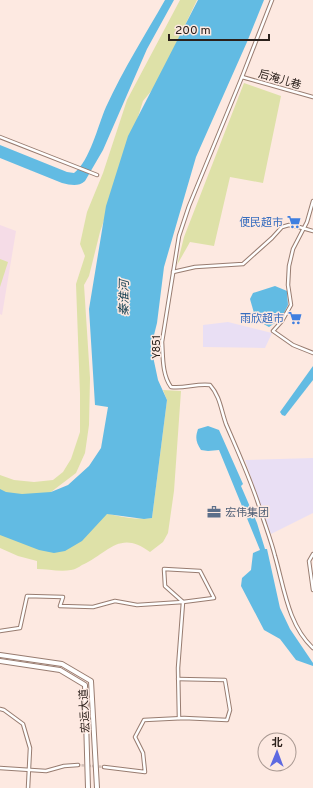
<svg xmlns="http://www.w3.org/2000/svg" width="313" height="788" font-family="Overpass,'Noto Sans SC',sans-serif">
<style>
.industrial{fill:#e9dff4}
.education{fill:#f5dce7}
.green{fill:#dee1a8}
.water{fill:#62bbe3}
.lines{fill:none;stroke-linecap:round;stroke-linejoin:round}
.street-tunnel{stroke:#d3c1b9;stroke-width:2.5;stroke-dasharray:2.5 1;stroke-linecap:butt}
.street-casing{stroke:#987c70;stroke-width:4.5}
.secondary-casing{stroke:#987c70;stroke-width:6}
.street{stroke:#fff;stroke-width:2.5}
.secondary{stroke:#fff;stroke-width:4}
.labels{text-anchor:middle;stroke-width:3;stroke-linejoin:round;paint-order:stroke}
.street-label{font-size:11px;fill:#2b201b;stroke:#fde9e1}
.shop-label{font-size:11px;fill:#366cbe;stroke:#fde9e1;text-anchor:end}
.service-label{font-size:11px;fill:#4e5e75;stroke:#fde9e1;text-anchor:start}
.water-label{font-size:12px;font-style:italic;fill:#1d4556;stroke:#fde9e1}
</style>
<rect width="100%" height="100%" fill="#fde9e1"/>
<g class="industrial">
<polygon points="228,322 272,333 265,348 203,347 203,325"/>
<polygon points="313,458 313,513 271,534 245,460"/>
</g>
<polygon class="education" points="0,225 16,231 2,315 0,314"/>
<g class="green">
<path d="M180,0H197L157,84L143,101L126,155L100,232L89,276L84,285L90,378L89,425L85,453L76,473L51,492C83,505 117,522 152,518L167,400L163,390L181,391L174,491L168,533L163,542L150,552C120,529 108,553 82,565C79,567 74,570 71,570C60,572 47,569 37,569V561L18,556L0,548V475L14,480L34,482L53,480L63,472L71,459L80,432V394L76,284L85,256L80,244L87,212L103,173L127,100Z"/>
<polygon points="244,83 281,96 263,183 230,177 214,246 190,242 177,265 184,237"/>
<polygon points="0,259 8,262 0,287"/>
</g>
<g class="water">
<path d="M165,0H174L147,49L103,150L85,181C78,187 71,185 62,183L0,158V145L67,172L74,173C90,161 98,125 106,107C123,70 145,35 165,0Z"/>
<polygon points="198,0 264,0 247,42 196,157 164,267 157,323 151,347 158,380 167,400 152,518 144,519 107,514 82,541 65,551 54,553 39,550 0,535 0,489 6,492 22,494 51,492 68,485 89,466 101,448 108,407 95,405 89,309 106,206 128,136"/>
<polygon points="275,286 287,291 288,305 281,319 269,327 256,320 250,299 253,293"/>
<polygon points="313,366 313,380 285,416 282,415 280,412"/>
<path d="M208,426L219,430L243,484L241,486L257,523L265,549H267L280,608L290,629L313,663V666L296,660L280,639L264,630L241,586L242,578L251,570L253,553L260,550L219,450L208,451L201,450C196,442 195,438 198,429Z"/>
</g>
<g class="lines">
<polyline class="street-tunnel" points="78,765 104,767"/>
<g class="street-casing">
<g id="street">
<path d="M272,0L242,77L189,206L179,236L162,342C163,356 162,375 171,387C184,389 197,383 210,385C220,396 221,410 226,424C238,452 251,480 260,509C265,525 271,540 275,556C284,587 288,625 313,648"/>
<polyline points="242,77 313,97"/>
<polyline points="0,137 97,175"/>
<polyline points="313,201 307,222 293,249 289,266 288,285 291,305 282,321 273,331 293,345 313,353"/>
<polyline points="173,272 195,267 243,264 272,238 282,227 289,225 299,227 313,231"/>
<polyline points="313,554 309,561 313,590"/>
<polyline points="0,631 20,628 27,596 63,597 60,606 93,607 115,601 137,605 183,602 214,598 200,571 164,569 165,586 183,602"/>
<polyline points="0,709 4,710 23,724 30,748 28,788"/>
<polyline points="179,718 178,668 183,602"/>
<polyline points="104,767 145,772 143,753 135,737 144,720 184,718 227,720 230,710 225,680 178,679"/>
<polyline points="0,768 46,771 64,766 78,765"/>
</g>
</g>
<g class="secondary-casing">
<g id="secondary">
<polyline points="0,655 62,664 91,681 97,788"/>
<polyline points="0,661 60,670 85,685 88,788"/>
</g>
</g>
<use href="#street" class="street"/>
<use href="#secondary" class="secondary"/>
</g>
<defs>
<g id="supermarket-bare" transform="scale(1.08)"><path d="M-6-5.5h2.5l.6 2H6L4.5 2H-2.5L-4.4-4H-6ZM-1.5 3.2a1.3 1.3 0 1 0 .1 0ZM3 3.2a1.3 1.3 0 1 0 .1 0Z" fill="#3f7fe0" stroke="#fde9e1" stroke-width="2.5" paint-order="stroke"/></g>
<g id="office-bare" transform="scale(1.08)"><path d="M-6-3h4V-5.5h4V-3h4V5H-6ZM-1-4.5V-3h2v-1.5ZM-6 0V1H6V0Z" fill="#5c6f8a" stroke="#fde9e1" stroke-width="2.5" paint-order="stroke"/></g>
</defs>
<g fill-rule="evenodd">
<use href="#supermarket-bare" x="294" y="222"/>
<use href="#supermarket-bare" x="295" y="318"/>
<use href="#office-bare" x="214" y="512"/>
</g>
<g class="labels">
<g class="street-label">
<text transform="translate(280 79) rotate(16)" y="4">后淹儿巷</text>
<text transform="translate(156 347) rotate(-90)" y="4">Y851</text>
<text transform="translate(84 711) rotate(-93)" y="4">宏运大道</text>
</g>
<g class="shop-label">
<text x="283" y="226">便民超市</text>
<text x="284" y="322">雨欣超市</text>
</g>
<g class="service-label">
<text x="225" y="516">宏伟集团</text>
</g>
<g class="water-label">
<text transform="translate(124 298) rotate(-89)" y="4">秦淮河</text>
</g>
</g>
<g transform="translate(277 752) rotate(1)"><circle r="19" fill="#fde9e1" stroke="#a99992"/>
<path d="M0-3L7 15L0 10L-7 15Z" fill="#5e69e1"/>
<text y="-6" font-size="11" font-weight="bold" text-anchor="middle" fill="#2b201b">北</text>
</g>
<path d="M169 34v6h100v-6" fill="none" stroke="#2b201b" stroke-width="2"/>
<text x="175" y="34" font-size="12" fill="#2b201b" stroke="#fde9e1" stroke-width="3" paint-order="stroke">200 m</text>
</svg>
